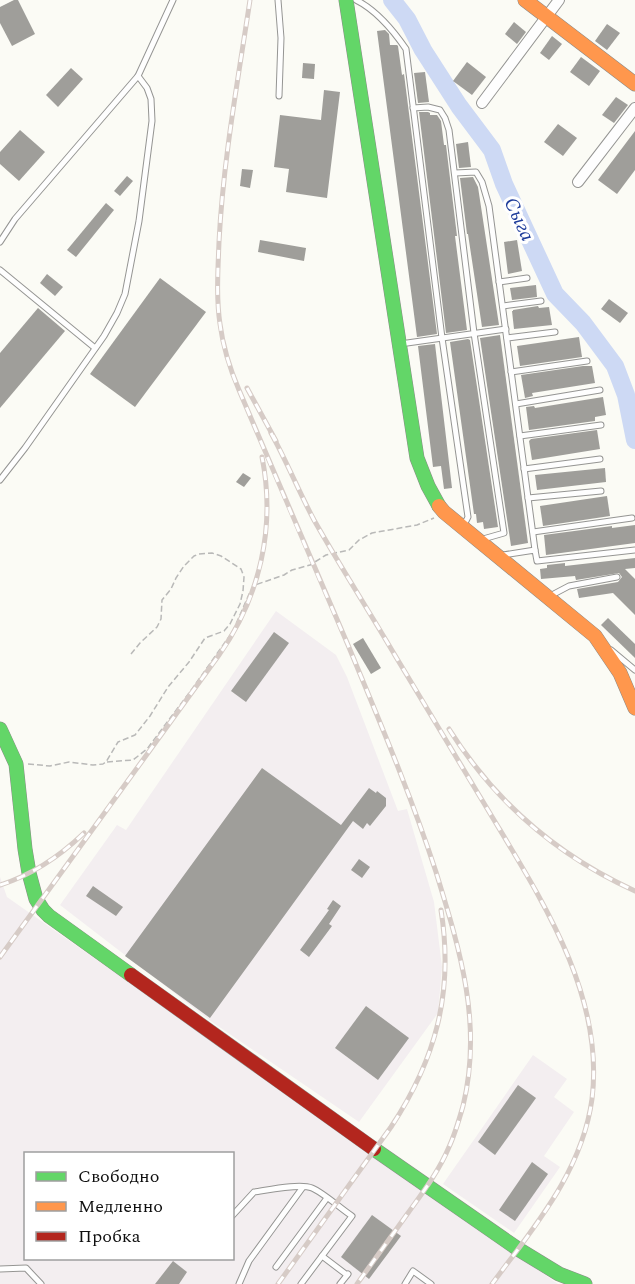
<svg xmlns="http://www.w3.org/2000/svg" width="635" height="1284" font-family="Spectral,serif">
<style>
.industrial{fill:#f3eef0;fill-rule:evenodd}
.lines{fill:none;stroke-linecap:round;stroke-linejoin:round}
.river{stroke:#cdd9f4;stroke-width:18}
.building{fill:#9f9e9a}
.lane-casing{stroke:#959593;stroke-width:7}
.street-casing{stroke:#959593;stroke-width:12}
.fast-casing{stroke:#8c8c89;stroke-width:15}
.slow-casing{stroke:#8c8c89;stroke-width:15}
.jam-casing{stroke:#8c8c89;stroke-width:15}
.path{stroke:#b9b9b8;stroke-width:1.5;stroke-dasharray:6 3;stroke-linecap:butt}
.lane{stroke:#fefefe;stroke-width:5}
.street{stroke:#fefefe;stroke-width:10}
.fast{stroke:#63d668;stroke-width:14}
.slow{stroke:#ff974d;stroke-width:14}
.jam{stroke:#b3261e;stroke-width:14}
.rail-casing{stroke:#d6cbc6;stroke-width:5}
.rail{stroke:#fff;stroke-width:3;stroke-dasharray:9;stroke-linecap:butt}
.labels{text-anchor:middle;stroke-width:6;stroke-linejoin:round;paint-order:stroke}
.water-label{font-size:20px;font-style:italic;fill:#1f3d9a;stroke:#fff}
</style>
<rect width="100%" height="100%" fill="#fbfbf5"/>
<g class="industrial">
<polygon points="276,611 336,655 347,677 398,811 407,809 434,902 442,967 438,1013 359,1122 212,1022 60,905 117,825 126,830"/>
<path d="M0,877L7,897L558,1284H0ZM26,1154H232V1258H26Z"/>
<polygon points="533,1055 567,1079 554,1097 574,1112 544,1156 560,1167 514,1233 443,1184"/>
</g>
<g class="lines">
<polyline class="river" points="392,0 407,19 423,50 459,106 492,150 504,184 555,294 583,323 615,366 626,395 635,440"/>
</g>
<g class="building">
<polygon points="14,0 18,0 35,34 12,46 0,23 0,7"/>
<polygon points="514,22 526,32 517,44 505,34"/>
<polygon points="607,24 620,33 607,50 595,41"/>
<polygon points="385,30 389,34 390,45 397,45 398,46 402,75 404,74 437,334 417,337 377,31"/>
<polygon points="552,36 562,44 549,60 540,53"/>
<polygon points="581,57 600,71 589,86 570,72"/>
<polygon points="467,62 486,77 472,95 453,81"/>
<polygon points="303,63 315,64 314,79 302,78"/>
<polygon points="71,68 83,79 58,107 46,95"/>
<polygon points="425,72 429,102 418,103 414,73"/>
<polygon points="324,90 340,92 327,198 286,192 289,169 274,167 280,115 321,120"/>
<polygon points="616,97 628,105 614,123 602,115"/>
<polygon points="419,112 428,112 430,113 430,115 437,115 441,121 444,145 446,145 457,236 455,236 467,330 446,333"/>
<polygon points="558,124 577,138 563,156 544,142"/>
<polygon points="20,130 45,152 19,181 0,164 0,152"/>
<polygon points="635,131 635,170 617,194 598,180"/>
<polygon points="468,142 471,167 459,168 456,144"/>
<polygon points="242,169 253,170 250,188 240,186"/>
<polygon points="127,176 133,181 120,196 114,191"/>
<polygon points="473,177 478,187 499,325 482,327 468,234 467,234 460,178"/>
<polygon points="106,203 114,210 76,257 67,250"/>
<polygon points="260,240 306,248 304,261 258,252"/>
<polygon points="517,240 522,271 508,274 504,242"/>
<polygon points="47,274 63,287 55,296 40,283"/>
<polygon points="160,278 206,312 135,407 90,374"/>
<polygon points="536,285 537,297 512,300 510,288"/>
<polygon points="609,299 628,313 620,323 601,309"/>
<polygon points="538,306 539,308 549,307 552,325 514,329 512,311 513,311 513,310"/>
<polygon points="38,308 65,331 0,408 0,353"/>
<polygon points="500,335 528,543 511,546 480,338"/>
<polygon points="579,337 582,357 520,366 517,346"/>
<polygon points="468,339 470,340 498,527 484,529 483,522 477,523 476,514 474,514 450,342"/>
<polygon points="435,344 452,488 444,489 441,466 433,467 418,346"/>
<polygon points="583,366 592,366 595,383 532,393 533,396 525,398 521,375"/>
<polygon points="603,397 606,415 595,417 595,421 529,430 526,407 534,406 535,408"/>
<polygon points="597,430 600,449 532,460 529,441 531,439"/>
<polygon points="605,468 606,482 537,490 535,475"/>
<polygon points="243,473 251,478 244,487 236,482"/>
<polygon points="607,496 610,516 543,526 540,506"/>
<polygon points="635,525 635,543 546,555 544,535 612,526 612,528"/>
<polygon points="635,558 635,568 625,569 635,579 635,615 613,593 579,598 577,589 618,582 622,577 619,573 576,580 575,576 541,579 540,569 547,568 547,565 565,563 565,566"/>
<polygon points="608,618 635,644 635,658 601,625"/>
<polygon points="274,632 289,643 246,702 231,691"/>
<polygon points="363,638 381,668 371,674 353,644"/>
<polygon points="262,768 341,825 369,788 376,793 377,791 386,798 386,806 370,826 367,823 363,829 353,821 210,1018 125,956"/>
<polygon points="359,859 370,867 362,878 351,870"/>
<polygon points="93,886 123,907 116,916 86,896"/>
<polygon points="333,900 341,906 329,924 332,926 309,957 300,950 329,910 327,909"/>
<polygon points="366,1006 409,1038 378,1080 335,1048"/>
<polygon points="518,1085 536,1098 495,1155 478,1142"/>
<polygon points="532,1162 548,1174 515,1221 499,1210"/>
<polygon points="372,1215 401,1236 369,1279 341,1257"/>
<polygon points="173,1261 187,1272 179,1284 155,1284"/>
</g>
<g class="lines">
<g class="lane-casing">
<g id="lane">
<polyline points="278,0 281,38 279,96"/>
<path d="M356,0C376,10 393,30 406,49L442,338L468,517L464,525"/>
<polyline points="413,108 428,107 440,110 445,118 449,130 474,333 504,533 483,539"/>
<polyline points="455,173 476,172 482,182 489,206 535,550"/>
<polyline points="0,242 15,219 138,76 173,0"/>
<polyline points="0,270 95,348"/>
<polyline points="499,282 527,278"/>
<polyline points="503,306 541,301"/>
<polyline points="507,338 555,332"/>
<polyline points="400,344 506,329"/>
<polyline points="511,372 587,361"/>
<polyline points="516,404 600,390"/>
<polyline points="520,436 601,425"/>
<polyline points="524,469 600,459"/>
<polyline points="0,480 25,448 104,336 117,313 125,294 139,221 152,121 151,99 147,88 138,76"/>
<polyline points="528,498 601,491"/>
<polyline points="533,532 632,518"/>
<polyline points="503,555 535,550 537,561 635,550"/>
<polyline points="550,596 569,586 617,577"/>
<polyline points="611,650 635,670"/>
<path d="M232,1216L254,1192C268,1190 300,1183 312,1188C324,1193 341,1209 352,1216L301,1284"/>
<polyline points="322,1256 347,1275"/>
<polyline points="276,1267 327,1198"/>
<polyline points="0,1269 26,1268 41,1284"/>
<polyline points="239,1284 249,1261 303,1187"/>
<polyline points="340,1284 348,1274"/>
<polyline points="405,1284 413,1271 431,1284"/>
</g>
</g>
<g class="street-casing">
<g id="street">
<polyline points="482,103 559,0"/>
<polyline points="578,182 635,108"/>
</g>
</g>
<g class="fast-casing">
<g id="fast">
<polyline points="346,0 417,458 428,486 439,506"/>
<polyline points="0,729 16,764 25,849 29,873 36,899 43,910 49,916 131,975"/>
<polyline points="374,1149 518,1249 559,1274 585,1284"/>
</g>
</g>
<g class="slow-casing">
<g id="slow">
<polyline points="525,0 635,84"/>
<polyline points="439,506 444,512 595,636 620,673 635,708"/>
</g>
</g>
<g class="jam-casing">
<polyline id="jam" points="131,975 374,1149"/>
</g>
<g class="path">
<polyline points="107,762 133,760 147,749 192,689 233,631 250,592 255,585 284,575 292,570 310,565 326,555 349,550 359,540 372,533 417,525 434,518"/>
<polyline points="28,764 50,766 69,762 93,765 103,764 106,762 118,742 135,735 150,716 168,687 189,662 205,638 224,631 230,624 240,604 243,591 244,577 241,569 221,556 212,553 199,554 194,556 184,566 176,578 171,589 162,600 161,619 157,627 140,643 131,654"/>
</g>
<use href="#lane" class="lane"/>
<use href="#street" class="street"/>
<use href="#fast" class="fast"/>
<use href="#slow" class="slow"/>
<use href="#jam" class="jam"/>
<g class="rail-casing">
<g id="rail">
<path d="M250,0C238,80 223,161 219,242C218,269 216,297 220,324C223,347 230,369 239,390C275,475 311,560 348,645C379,720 411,795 436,872C460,950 483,1024 463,1106C459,1120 455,1134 449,1147C439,1171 423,1192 408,1213C391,1237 374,1260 357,1284"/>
<polyline points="247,388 276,441"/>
<path d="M271,433C287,462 299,492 314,520C340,566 369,611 396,657C427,708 457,759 488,810C540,897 605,994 592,1099C582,1172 534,1227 492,1284"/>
<path d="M449,729C495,802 556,855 635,891"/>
<path d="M0,885C32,875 60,856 84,833"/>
<path d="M0,957L219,655C260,597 276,527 262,457"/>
<path d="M278,1284L391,1127C436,1059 454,992 441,910"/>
</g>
</g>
<use href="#rail" class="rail"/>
</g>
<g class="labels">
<g class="water-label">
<text transform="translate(520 219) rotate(65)" y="7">Сыга</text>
</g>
</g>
<rect x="24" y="1152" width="210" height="108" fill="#ffffff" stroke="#9f9f9f" stroke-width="1.5"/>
<rect x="36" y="1172" width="30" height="9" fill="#63d668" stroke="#9f9f9f" stroke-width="1.5"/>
<text x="78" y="1182" font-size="18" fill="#0f0f0f">Свободно</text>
<rect x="36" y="1202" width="30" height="9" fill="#ff974d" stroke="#9f9f9f" stroke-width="1.5"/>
<text x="78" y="1212" font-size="18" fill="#0f0f0f">Медленно</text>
<rect x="36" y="1232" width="30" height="9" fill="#b3261e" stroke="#9f9f9f" stroke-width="1.5"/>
<text x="78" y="1242" font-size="18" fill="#0f0f0f">Пробка</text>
</svg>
